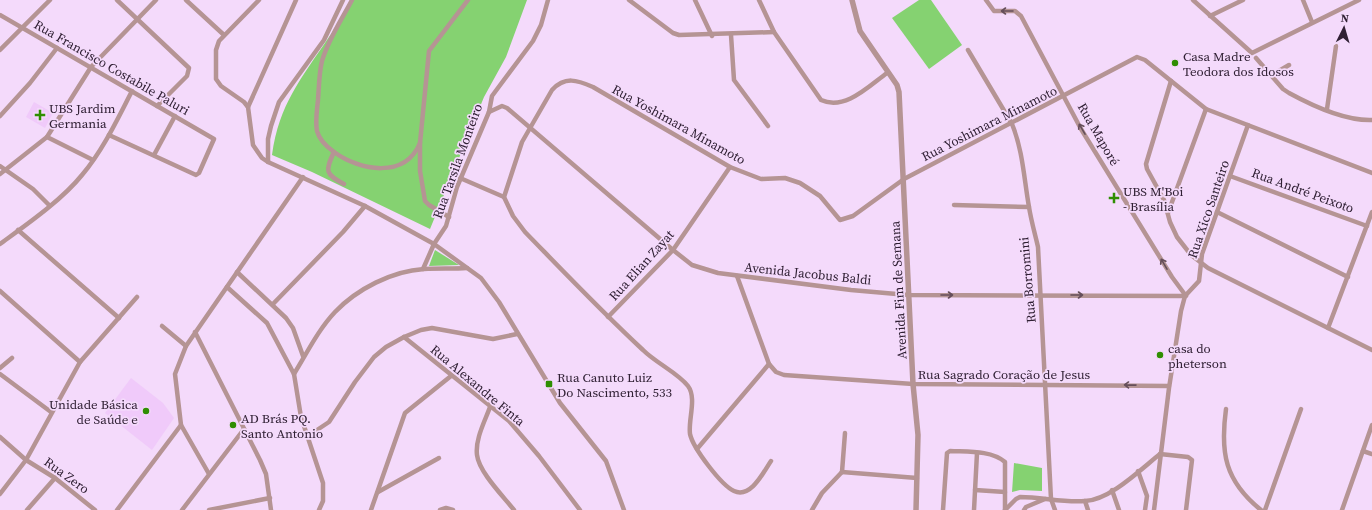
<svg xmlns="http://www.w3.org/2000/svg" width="1372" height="510" font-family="'Source Serif 4',serif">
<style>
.built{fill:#f0cafa}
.green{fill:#85d271}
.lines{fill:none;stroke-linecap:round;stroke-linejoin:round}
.minor{stroke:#b59494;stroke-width:4.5}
.tertiary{stroke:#b59494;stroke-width:5.5}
.oneway{stroke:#654e5a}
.poi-dot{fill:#2f8e02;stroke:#f4dafb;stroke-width:1.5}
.labels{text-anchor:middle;stroke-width:3.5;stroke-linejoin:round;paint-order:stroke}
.poi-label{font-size:13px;fill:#302034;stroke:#f4dafb;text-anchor:start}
.street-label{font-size:13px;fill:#302034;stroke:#f4dafb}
</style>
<rect width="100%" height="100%" fill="#f4dafb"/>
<g class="built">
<polygon points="34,102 53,113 45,128 26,117"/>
<polygon points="131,378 163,403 174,418 152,450 105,413"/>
</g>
<g class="green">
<path d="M351,0H527L506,57L484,97L430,229L312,172L272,155C279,104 301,79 329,37C337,26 344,12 351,0Z"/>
<polygon points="919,0 931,0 962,45 929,69 892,18"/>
<polygon points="435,250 459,265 429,266"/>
<polygon points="1014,463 1042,468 1042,491 1020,490 1012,492"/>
</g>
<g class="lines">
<g class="minor">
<polyline points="117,0 189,68 187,76 157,106"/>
<polyline points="186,0 224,35"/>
<polyline points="259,0 219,41 216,50 216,79 221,86 244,102 248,107 253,145 262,158 268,162 365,206 434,244 481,278 499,302 560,403 606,461 624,510"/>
<path d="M352,0C342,19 328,40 322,61C319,73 319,87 318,100C317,110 315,121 317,131C319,139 327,147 334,152C360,171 405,179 420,143"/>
<polyline points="629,0 673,33 679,35 774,32"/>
<polyline points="695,0 712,36"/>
<path d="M759,0L774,32L821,100C845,111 869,86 887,73"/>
<polyline points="986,0 994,11 1015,11 1021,16 1081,129 1172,277 1186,296"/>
<polyline points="1193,0 1252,53 1359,0"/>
<polyline points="1303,0 1312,22"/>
<polyline points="0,15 214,139 199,173 196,175 109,135"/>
<polyline points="1210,16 1243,0"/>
<polyline points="731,35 734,80 768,126"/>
<polyline points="0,50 50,0"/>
<path d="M968,50L1012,124C1023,151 1024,179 1029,207C1031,220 1035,234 1038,247L1051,499L1055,510"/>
<path d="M1256,58L1283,89L1289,93C1311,105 1346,121 1372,120"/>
<polyline points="1272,75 1289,65"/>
<polyline points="1171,81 1146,164 1147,169 1164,200 1170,222 1177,237 1191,255 1208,268 1372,350"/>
<polyline points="248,107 296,0"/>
<polyline points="1327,109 1336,46"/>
<polyline points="489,112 502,106 507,108 673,250 692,265 718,273 851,290 908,295 1185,296"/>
<polyline points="0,116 30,83 57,48"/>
<polyline points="47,137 93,160"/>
<path d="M334,152C325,171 325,174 344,184"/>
<polyline points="154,155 175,116"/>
<polyline points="268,162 268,139 271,126 279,102 324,40 343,0"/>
<polyline points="0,166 33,189 49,205"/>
<polyline points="0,174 47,137 91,67 156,0"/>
<polyline points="1230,176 1367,226"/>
<polyline points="460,178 504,197"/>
<polyline points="954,205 1029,207"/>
<polyline points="1217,212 1348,277"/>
<polyline points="1168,213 1206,109"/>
<polyline points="449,217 429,205 425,201 420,171 420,143 429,51 468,0"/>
<polyline points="18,230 119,318"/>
<path d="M0,244C26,225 62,200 82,175C103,150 117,120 132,91"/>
<polyline points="423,269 434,244 446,226 457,187 489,112 492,96 533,41 541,25 548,0"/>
<polyline points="237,272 286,318 293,328 303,356"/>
<polyline points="737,276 769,364 776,372 784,375 913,384 1169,386"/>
<polyline points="227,287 267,323 294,374 301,417 323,483 323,501 319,510"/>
<polyline points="0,291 80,362"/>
<polyline points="1185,296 1199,281 1202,254 1248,125"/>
<polyline points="273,304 343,232 365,206"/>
<polyline points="608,317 673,250 730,167"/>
<polyline points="162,326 186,346"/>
<polyline points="1328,328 1372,212"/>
<polyline points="195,332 260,460 266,474 271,510"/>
<polyline points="404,337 509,421 539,456 580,510"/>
<polyline points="0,368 12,358"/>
<polyline points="0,374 51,412"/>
<path d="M294,374C307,353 318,330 335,312C357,289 392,271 424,269C438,268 453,269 467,268"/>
<path d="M490,407C485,421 475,439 477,455C479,472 503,496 514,510"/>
<path d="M1226,409C1220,453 1225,481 1261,510"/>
<polyline points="181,425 209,474"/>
<polyline points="308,436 329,422 355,382 374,357 386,347 404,337 421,330 432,328 493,339 517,334"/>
<polyline points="0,437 26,460 55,478 95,510"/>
<polyline points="697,449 769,364"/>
<polyline points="1363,451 1372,454"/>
<polyline points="1160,454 1188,457 1192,460 1186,510"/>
<path d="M771,461C764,471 751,499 734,491C721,485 693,448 690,434C688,420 697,398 688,386C678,373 656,363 643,350C602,312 564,272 525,232L513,216L504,197L522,142L552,90C565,76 577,80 593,87L730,167L761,179L785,178L800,183L820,196L840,220L853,216L904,179L1137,57L1145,60L1206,109L1372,173"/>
<polyline points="1138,471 1147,496 1145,510"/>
<polyline points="842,472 917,478"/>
<polyline points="842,472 845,433"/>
<polyline points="975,490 1005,492"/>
<polyline points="1112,490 1119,510"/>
<polyline points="378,492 439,458"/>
<polyline points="0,494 26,460 80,362 137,297"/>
<polyline points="1085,501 1088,510"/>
<polyline points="27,510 55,478"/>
<polyline points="117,510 181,425 175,374 186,346 303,177"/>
<polyline points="182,510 244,429"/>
<polyline points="209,510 270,498"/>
<polyline points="371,510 405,413 451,376"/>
<polyline points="440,510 446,508 453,510"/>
<polyline points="812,510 822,493 842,472"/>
<path d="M943,510L947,453L950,451C967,452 991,450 1005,462V510"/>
<polyline points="974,510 977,453"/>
<path d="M1005,510L1016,499L1020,497C1042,497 1064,503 1085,501C1110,500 1141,469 1160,454"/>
<polyline points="1024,510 1026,507 1045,499"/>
<polyline points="1154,510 1169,388 1181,311 1185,296"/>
<polyline points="1265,510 1301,409"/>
<polyline points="1342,510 1372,425"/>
</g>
<polyline class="tertiary" points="852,0 860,31 897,85 899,92 913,384 918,435 916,510"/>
</g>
<defs><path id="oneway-shaft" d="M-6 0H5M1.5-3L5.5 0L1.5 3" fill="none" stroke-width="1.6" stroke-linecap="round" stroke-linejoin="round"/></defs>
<g class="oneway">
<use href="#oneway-shaft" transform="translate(1007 11) rotate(-180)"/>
<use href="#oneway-shaft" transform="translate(1082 129) rotate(-120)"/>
<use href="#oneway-shaft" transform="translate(1164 264) rotate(-120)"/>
<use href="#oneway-shaft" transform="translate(947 295)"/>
<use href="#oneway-shaft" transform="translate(1077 295)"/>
<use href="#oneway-shaft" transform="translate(1130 385) rotate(-179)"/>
</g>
<g class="poi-dot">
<circle cx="1175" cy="63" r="4"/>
<path d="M38 109h4v4h4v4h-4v4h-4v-4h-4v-4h4z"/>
<path d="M1112 192h4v4h4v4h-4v4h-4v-4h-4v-4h4z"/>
<circle cx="1160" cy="355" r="4"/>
<rect x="545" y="380" width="8" height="8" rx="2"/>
<circle cx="146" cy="411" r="4"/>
<circle cx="233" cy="425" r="4"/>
</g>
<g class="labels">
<g class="poi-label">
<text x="1183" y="61">Casa Madre<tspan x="1183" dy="15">Teodora dos Idosos</tspan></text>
<text x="49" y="113">UBS Jardim<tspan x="49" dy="15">Germania</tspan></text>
<text x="1123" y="196">UBS M'Boi<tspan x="1123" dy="15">- Brasília</tspan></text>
<text x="1168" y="353">casa do<tspan x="1168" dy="15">pheterson</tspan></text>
<text x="557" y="382">Rua Canuto Luiz<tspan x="557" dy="15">Do Nascimento, 533</tspan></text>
<text x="138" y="409" text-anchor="end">Unidade Básica<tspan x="138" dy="15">de Saúde e</tspan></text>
<text x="241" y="423">AD Brás PQ.<tspan x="241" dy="15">Santo Antonio</tspan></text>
</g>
<g class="street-label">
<text transform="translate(112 67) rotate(30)" y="5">Rua Francisco Costabile Paluri</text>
<text transform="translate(989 123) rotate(-27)" y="5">Rua Yoshimara Minamoto</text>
<text transform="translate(679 124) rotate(29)" y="5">Rua Yoshimara Minamoto</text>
<text transform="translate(1099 134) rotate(60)" y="5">Rua Maporé</text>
<text transform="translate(457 161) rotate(-70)" y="5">Rua Tarsila Monteiro</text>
<text transform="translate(1303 190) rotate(20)" y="5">Rua André Peixoto</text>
<text transform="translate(1208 209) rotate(-71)" y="5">Rua Xico Santeiro</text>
<text transform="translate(641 265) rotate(-48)" y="5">Rua Elian Zayat</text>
<text transform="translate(808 273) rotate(6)" y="5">Avenida Jacobus Baldi</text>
<text transform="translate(1027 280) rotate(-95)" y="5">Rua Borromini</text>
<text transform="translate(898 290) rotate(-93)" y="5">Avenida Fim de Semana</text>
<text x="1004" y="379">Rua Sagrado Coração de Jesus</text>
<text transform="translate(478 385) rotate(40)" y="5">Rua Alexandre Finta</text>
<text transform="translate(67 475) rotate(36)" y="5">Rua Zero</text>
</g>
</g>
<g transform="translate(1344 28) rotate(5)" stroke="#f4dafb" stroke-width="3" paint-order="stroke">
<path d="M0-3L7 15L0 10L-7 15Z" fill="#302034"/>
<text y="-6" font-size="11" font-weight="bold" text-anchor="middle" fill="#302034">N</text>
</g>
</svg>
